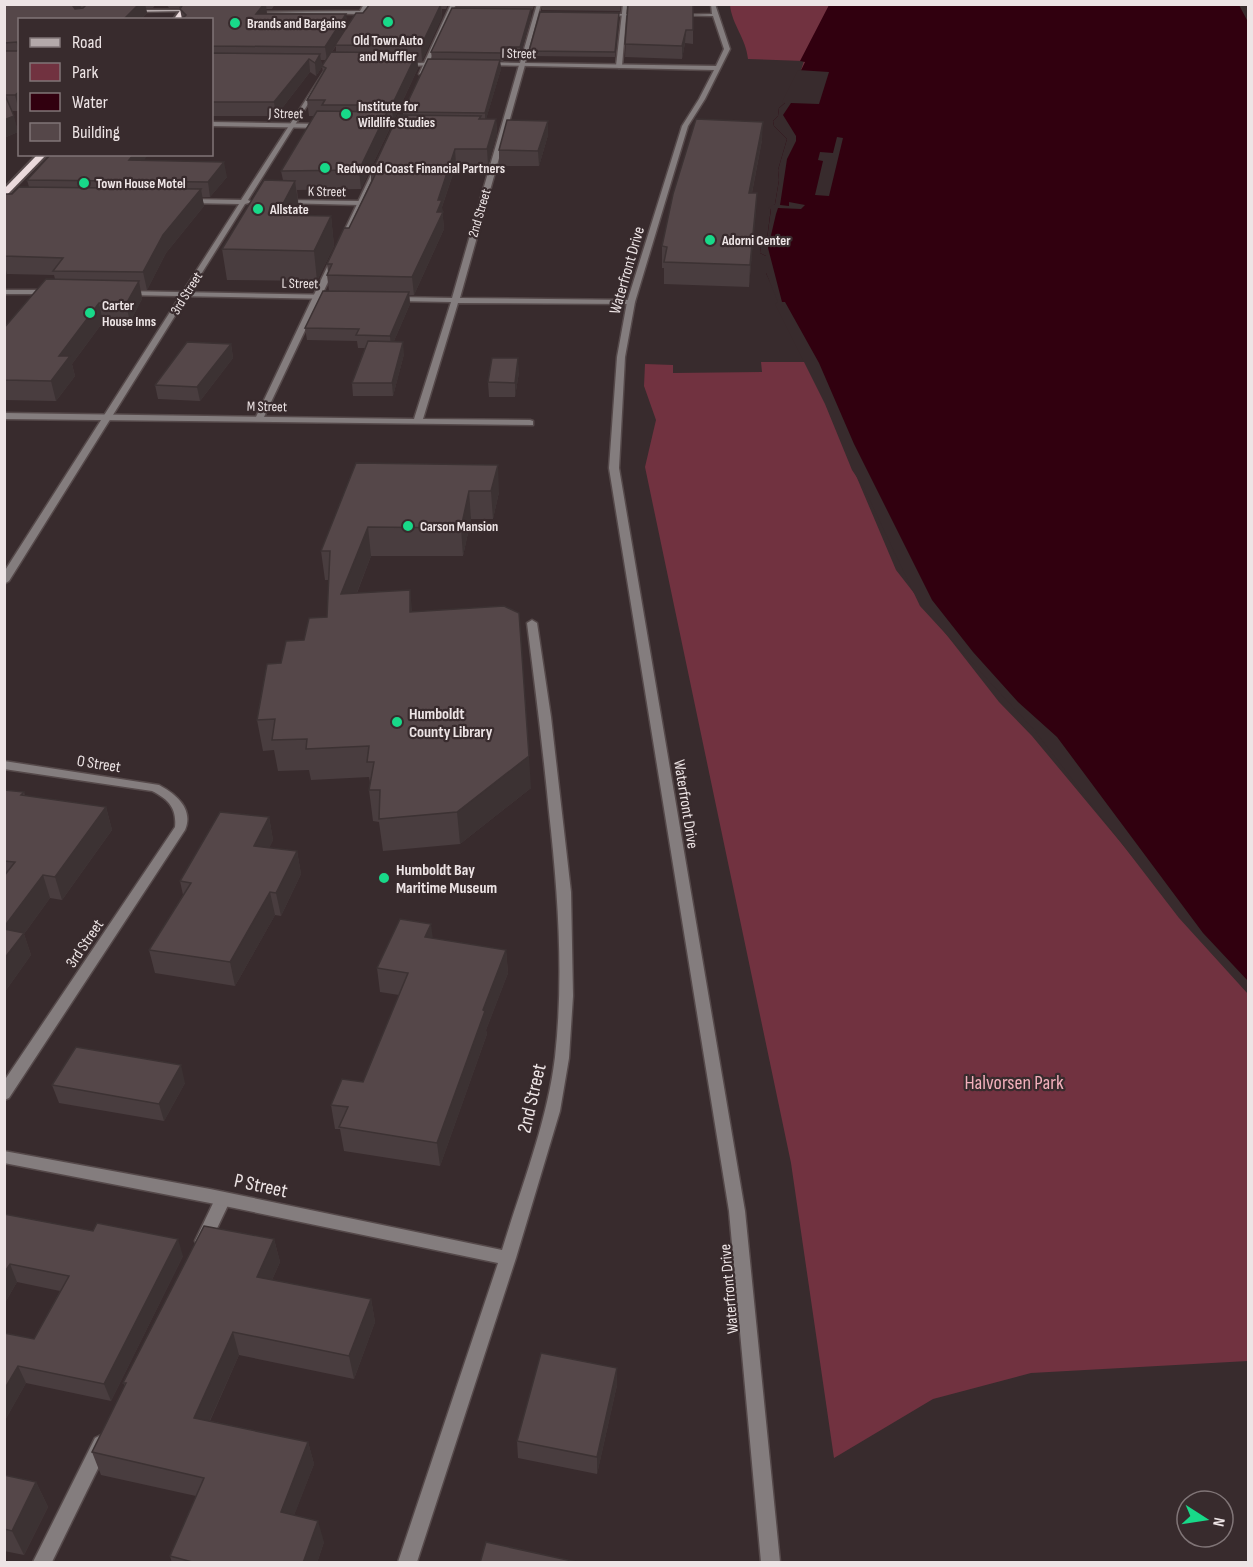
<svg xmlns="http://www.w3.org/2000/svg" width="1253" height="1567" font-family="'Sofia Sans Condensed',sans-serif">
<style>
.green{fill:#713240}
.water{fill:#31000f}
.pier{fill:#382b2d}
.lines{fill:none;stroke-linecap:round;stroke-linejoin:round}
.service-casing{stroke:#55494a;stroke-width:3}
.minor-casing{stroke:#55494a;stroke-width:3}
.tertiary-casing{stroke:#55494a;stroke-width:3}
.secondary-casing{stroke:#55494a;stroke-width:3}
.trunk-casing{stroke:#55494a;stroke-width:4}
.service{fill:#847d7e;fill-rule:evenodd}
.minor{fill:#847d7e;fill-rule:evenodd}
.tertiary{fill:#847d7e;fill-rule:evenodd}
.secondary{fill:#b4a9aa;fill-rule:evenodd}
.trunk{fill:#eadadc;fill-rule:evenodd}
.wall{fill:#493d3f;fill-rule:evenodd}
.shaded-wall{fill:#3c3233}
.building{fill:#554749;stroke:#3c3233;stroke-width:1.5}
.poi-dot{fill:#18d989;stroke:#382b2d;stroke-width:2}
.labels{text-anchor:middle;stroke-width:4.5;stroke-linejoin:round;paint-order:stroke}
.far-poi-label{font-size:14px;font-weight:bold;fill:#ede4e5;stroke:#382b2d;text-anchor:start}
.far-street-label{font-size:14px;fill:#ede4e5;stroke:#382b2d}
.street-label{font-size:16px;fill:#ede4e5;stroke:#382b2d}
.poi-label{font-size:16px;font-weight:bold;fill:#ede4e5;stroke:#382b2d;text-anchor:start}
.near-park-label{font-size:20px;fill:#f3b0bc;stroke:#382b2d}
.near-street-label{font-size:20px;fill:#ede4e5;stroke:#382b2d}
</style>
<rect width="100%" height="100%" fill="#382b2d"/>
<g class="green">
<path d="M730,5H869L801,70L804,61L748,59C746,38 732,25 730,5Z"/>
<polygon points="761,362 808,362 896,570 999,702 1032,736 1182,916 1248,991 1248,1361 1031,1373 933,1399 834,1458 791,1163 645,467 656,420 644,386 645,364 673,365 673,373 762,372"/>
</g>
<polygon class="water" points="829,5 1239,5 1248,22 1248,991 1037,729 921,603 766,273 766,256 760,253 761,241 767,239 771,208 775,204 779,180 778,170 787,139 774,126 773,121 778,116 779,108 786,102 805,62 800,61"/>
<g class="pier">
<polygon points="798,70 829,72 819,104 791,103 783,115 796,136 796,141 787,159 780,205 789,206 789,202 805,205 801,209 778,208 776,214 768,248 782,302 785,302 819,363 854,444 932,600 973,652 1018,702 1057,737 1203,933 1248,981 1248,994 1179,918 1035,731 920,606 864,488 852,470 825,404 775,304 778,302 766,273 766,256 760,253 761,241 767,239 771,209 768,208 775,204 779,180 778,170 787,139 774,126 773,121 778,116 779,108 785,103 782,102"/>
<polygon points="837,137 843,138 829,196 815,195 823,161 818,160 820,152 833,153"/>
</g>
<g class="lines">
<g class="service-casing">
<g id="service">
<polygon points="451,4 456,4 424,73 419,74"/>
<polygon points="623,4 627,4 622,66 619,68 616,66"/>
<polygon points="376,164 381,165 345,242 340,243 339,242"/>
<polygon points="330,261 337,263 263,419 256,421 255,419"/>
<polygon points="223,1192 229,1194 231,1199 211,1241 209,1246 203,1248 197,1246 195,1241 215,1199 217,1194"/>
<polygon points="101,1435 107,1438 110,1444 52,1562 33,1562 95,1438"/>
</g>
</g>
<g class="minor-casing">
<g id="minor">
<polygon points="522,63 525,65 460,298 631,300 635,302 631,304 458,303 423,419 530,420 533,421 533,425 4,419 4,413 414,419 451,302 396,301 392,299 396,297 452,298 519,65"/>
<polygon points="212,122 324,124 327,126 324,128 212,126"/>
<polygon points="4,290 51,290 55,292 51,294 4,294"/>
<polygon points="123,291 336,295 340,297 336,299 126,295 122,293"/>
<path d="M532,620L537,623L551,717L571,892L573,996L569,1058L560,1111L516,1258L417,1562H398L498,1263L210,1203L4,1163V1151L210,1189L502,1250C521,1187 547,1123 555,1057C564,976 558,893 549,812C543,749 535,686 527,623Z"/>
<path d="M4,761L159,785C176,794 194,809 185,830L9,1098L4,1100V1081L175,827C177,808 168,799 152,791L4,769Z"/>
</g>
</g>
<g class="tertiary-casing">
<g id="tertiary">
<polygon points="364,4 369,4 365,12 370,13 363,14 353,27 351,26 358,14 248,12 360,11"/>
<polygon points="537,4 541,4 525,63 716,66 724,49 713,16 677,15 712,14 711,4 715,4 730,49 705,99 688,126 635,302 625,357 619,468 745,1211 780,1562 761,1562 729,1211 609,468 617,357 627,302 682,126 699,99 714,70 484,65 486,62 520,63"/>
<polygon points="604,14 644,14 646,15 602,16"/>
<polygon points="441,62 443,65 402,66 399,64"/>
<polygon points="325,70 328,72 248,200 252,202 245,204 9,581 4,584 4,572 239,204 189,203 186,201 189,199 241,200"/>
<polygon points="282,200 360,201 363,203 360,205 280,203 279,202"/>
</g>
</g>
<g class="secondary-casing">
<polygon id="secondary" points="128,10 183,10 185,11 130,12"/>
</g>
<g class="trunk-casing">
<g id="trunk">
<polygon points="185,4 192,4 180,20 173,20"/>
<polygon points="38,154 47,154 4,198 4,189"/>
</g>
</g>
<use href="#service" class="service"/>
<use href="#minor" class="minor"/>
<use href="#tertiary" class="tertiary"/>
<use href="#secondary" class="secondary"/>
<use href="#trunk" class="trunk"/>
</g>
<g class="wall">
<polygon points="4,4 156,4 153,8 146,8 147,13 140,20 20,20 19,111 12,111 18,132 4,138"/>
<polygon points="166,4 182,4 179,8 169,8"/>
<path d="M183,4H275L272,9H266L267,14H346L347,27L363,13L370,4H448L446,9H442V17L422,61H417L418,68L393,122H388L389,130L361,189L297,190L299,209L296,216H331L334,246L317,281L227,280L222,249L283,180L281,171L314,116H309L307,100L323,73L322,66L326,60H321L322,67L316,76L310,72L276,116H212V20L182,19L180,9ZM336,46V52H332Z"/>
<polygon points="456,4 535,4 532,10 531,10 531,17 520,56 505,56 503,62 500,62 501,69 486,119 496,119 497,134 488,165 456,165 442,207 444,229 414,295 409,295 410,304 394,341 404,354 393,396 353,396 352,383 365,348 358,348 357,341 307,340 305,328 329,291 327,275 328,272 327,264 349,228 371,181 371,173 403,115 403,112 432,59 431,52 456,9"/>
<polygon points="542,4 621,4 620,11 542,10"/>
<polygon points="628,4 693,4 693,44 685,43 682,59 625,57"/>
<polygon points="619,18 615,57 529,56 529,51"/>
<polygon points="548,135 539,166 499,166 499,150"/>
<polygon points="762,140 752,193 757,193 749,287 664,284 664,268 662,268 662,246"/>
<polygon points="144,160 227,177 210,197 202,197 204,206 166,253 147,290 141,290 142,299 130,322 103,322 72,364 75,376 56,401 4,400 4,328 55,279 54,275 7,274 4,276 4,194 12,194 29,187 27,180"/>
<polygon points="231,344 233,358 200,401 158,399 155,385"/>
<polygon points="519,372 515,397 489,397 488,382"/>
<polygon points="356,463 499,492 493,519 471,519 463,556 371,556 357,593 412,612 531,788 460,844 383,851 379,822 373,821 369,790 370,783 369,777 311,780 309,770 278,771 274,750 263,751 257,720 281,663 327,617 329,580 325,580 321,551"/>
<polygon points="4,790 24,792 25,796 106,807 112,830 62,900 50,898 24,934 31,955 4,993"/>
<polygon points="269,817 273,840 269,848 297,851 301,874 281,916 275,915 235,986 155,973 149,950 183,895 180,881"/>
<polygon points="433,939 506,950 508,973 486,1030 487,1034 440,1166 344,1151 340,1129 335,1129 331,1105 363,1082 399,995 380,992 377,968"/>
<polygon points="185,1083 164,1121 59,1103 52,1085"/>
<polygon points="4,1214 183,1256 111,1401 26,1383 4,1422 4,1333 34,1339 60,1291 17,1282 6,1301 4,1300"/>
<polygon points="274,1239 280,1262 272,1280 371,1299 375,1322 354,1379 239,1355 210,1421 308,1442 314,1464 294,1515 324,1542 317,1563 172,1563 170,1556 196,1496 101,1475 92,1452 125,1386 123,1383"/>
<polygon points="617,1385 597,1474 518,1458 517,1441"/>
<polygon points="4,1475 36,1482 48,1507 24,1555 4,1551"/>
</g>
<g class="shaded-wall">
<polygon points="75,4 80,4 82,13 76,20 73,6"/>
<polygon points="139,4 145,4 147,13 140,20 123,20"/>
<polygon points="264,4 266,4 267,15 256,14"/>
<polygon points="441,4 442,17 422,61 421,46"/>
<polygon points="531,9 531,17 520,56 520,47"/>
<polygon points="346,14 347,27 327,60 325,47"/>
<polygon points="686,30 685,43 682,59 682,46"/>
<polygon points="504,47 505,56 503,62 503,53"/>
<polygon points="417,53 418,68 393,122 392,105"/>
<polygon points="320,54 322,67 316,76 315,63"/>
<polygon points="309,59 310,72 276,116 274,102"/>
<polygon points="500,60 501,69 485,123 485,113"/>
<polygon points="20,91 20,110 19,111 15,95"/>
<polygon points="387,112 389,130 361,189 359,170"/>
<polygon points="14,116 18,132 4,138 4,120"/>
<polygon points="496,119 497,134 488,165 487,149"/>
<polygon points="548,121 548,135 539,166 538,151"/>
<polygon points="763,122 762,140 748,213 749,193"/>
<polygon points="455,149 456,165 442,207 444,229 414,295 412,277"/>
<polygon points="134,154 149,154 132,175 129,160"/>
<polygon points="224,162 227,177 210,197 208,182"/>
<polygon points="295,181 299,209 281,245 277,215"/>
<polygon points="201,189 204,206 166,253 147,290 143,272 163,235"/>
<polygon points="757,193 756,213 749,287 750,265"/>
<polygon points="331,216 334,246 317,281 314,251"/>
<polygon points="4,264 7,274 4,276"/>
<polygon points="139,281 142,299 130,322 126,304"/>
<polygon points="409,292 410,304 391,348 390,336"/>
<polygon points="99,303 103,322 72,364 75,376 56,401 51,381 59,356"/>
<polygon points="403,342 404,354 393,396 392,383"/>
<polygon points="231,344 233,358 200,401 197,387"/>
<polygon points="518,358 519,372 515,397 515,383"/>
<polygon points="498,465 499,492 493,519 491,491"/>
<polygon points="469,491 471,519 463,556 461,528"/>
<polygon points="368,527 371,556 345,623 341,594"/>
<polygon points="410,590 413,619 410,612"/>
<polygon points="529,756 531,788 460,844 457,812"/>
<polygon points="106,807 112,830 62,900 55,877"/>
<polygon points="269,817 273,840 259,869 254,846"/>
<polygon points="297,851 301,874 281,916 276,893"/>
<polygon points="43,875 50,898 24,934 31,955 4,993 4,927"/>
<polygon points="270,892 275,915 235,986 230,962"/>
<polygon points="431,924 434,947 425,937"/>
<polygon points="506,950 508,973 486,1030 487,1034 440,1166 437,1143 483,1010"/>
<polygon points="181,1065 185,1083 164,1121 159,1104"/>
<polygon points="178,1239 183,1256 111,1401 104,1384"/>
<polygon points="274,1239 280,1262 263,1300 257,1277"/>
<polygon points="10,1264 17,1282 6,1301 4,1296 4,1273"/>
<polygon points="371,1299 375,1322 354,1379 349,1356"/>
<polygon points="233,1332 239,1355 201,1440 194,1418"/>
<polygon points="18,1366 26,1383 4,1422 4,1390"/>
<polygon points="617,1368 617,1385 597,1474 597,1457"/>
<polygon points="308,1442 314,1464 287,1534 281,1512"/>
<polygon points="36,1482 48,1507 24,1555 12,1531"/>
<polygon points="318,1521 324,1542 317,1563 303,1563"/>
</g>
<g class="building">
<polygon points="4,4 75,4 73,6 75,9 83,8 87,4 139,4 123,20 20,20 20,91 15,95 5,95 14,116 4,120 4,51 17,51 19,49 17,42 4,43"/>
<polygon points="183,4 264,4 256,14 346,14 325,47 212,46 212,20 181,20 186,15 180,9"/>
<polygon points="370,4 441,4 421,46 335,45 356,13 363,13"/>
<polygon points="628,5 693,5 693,30 686,30 682,46 625,44"/>
<polygon points="452,8 531,9 520,47 504,47 503,53 431,52"/>
<polygon points="540,12 619,13 615,52 529,51"/>
<polygon points="331,52 417,53 392,105 322,105 325,100 307,100 326,68 322,66"/>
<polygon points="212,53 320,54 315,63 309,59 274,102 212,102"/>
<polygon points="428,59 500,60 485,113 403,112"/>
<polygon points="317,111 387,112 359,170 281,171"/>
<polygon points="398,115 481,116 479,119 496,119 487,149 455,149 438,200 442,200 437,212 443,212 412,277 327,275 332,264 327,264 344,228 349,228 376,173 371,173"/>
<polygon points="696,119 763,122 749,193 757,193 750,265 664,262 667,247 662,246 673,194"/>
<polygon points="507,120 548,121 538,151 499,150"/>
<polygon points="51,154 134,154 129,160 224,162 208,182 27,180"/>
<polygon points="264,180 295,181 277,215 331,216 314,251 222,249"/>
<polygon points="19,187 201,189 163,235 143,272 53,271 63,258 4,256 4,194 12,194"/>
<polygon points="46,279 139,281 126,304 99,303 59,356 70,356 51,381 4,380 4,328"/>
<polygon points="323,291 409,292 390,336 356,335 359,329 305,328"/>
<polygon points="368,341 403,342 392,383 352,383"/>
<polygon points="187,342 231,344 197,387 155,385"/>
<polygon points="492,358 518,358 515,383 488,382"/>
<polygon points="356,463 498,465 491,491 469,491 461,528 368,527 341,594 410,590 410,612 504,606 519,613 529,756 457,812 379,819 380,790 369,790 374,762 367,762 369,746 306,749 307,739 272,740 275,719 257,720 267,664 281,663 286,641 304,640 309,618 327,617 330,551 321,551"/>
<polygon points="4,790 24,792 21,795 106,807 55,877 43,875 4,927 4,876 15,862 4,861"/>
<polygon points="220,812 269,817 254,846 297,851 276,893 270,892 230,962 149,950 191,883 180,881"/>
<polygon points="400,919 431,924 425,937 506,950 483,1010 485,1011 437,1143 339,1127 348,1107 331,1105 342,1079 363,1082 408,973 377,968"/>
<polygon points="4,929 24,933 4,959"/>
<polygon points="76,1047 181,1065 159,1104 52,1085"/>
<polygon points="4,1214 93,1231 97,1223 178,1239 104,1384 18,1366 4,1390 4,1333 34,1339 69,1276 10,1264 4,1273"/>
<polygon points="204,1226 274,1239 257,1277 371,1299 349,1356 233,1332 194,1418 308,1442 281,1512 318,1521 303,1563 196,1563 170,1556 204,1478 92,1452 126,1383 123,1383"/>
<polygon points="541,1353 617,1368 597,1457 517,1441"/>
<polygon points="4,1475 36,1482 12,1531 4,1529"/>
<polygon points="486,1542 581,1563 480,1563"/>
</g>
<g class="poi-dot">
<circle cx="388" cy="22" r="6"/>
<circle cx="235" cy="23" r="6"/>
<circle cx="346" cy="114" r="6"/>
<circle cx="325" cy="168" r="6"/>
<circle cx="84" cy="183" r="6"/>
<circle cx="258" cy="209" r="6"/>
<circle cx="710" cy="240" r="6"/>
<circle cx="90" cy="313" r="6"/>
<circle cx="408" cy="526" r="6"/>
<circle cx="397" cy="722" r="6"/>
<circle cx="384" cy="878" r="6"/>
</g>
<g class="labels">
<g class="far-poi-label">
<text x="247" y="28">Brands and Bargains</text>
<text x="388" y="45" text-anchor="middle">Old Town Auto<tspan x="388" dy="16">and Muffler</tspan></text>
<text x="358" y="111">Institute for<tspan x="358" dy="16">Wildlife Studies</tspan></text>
<text x="337" y="173">Redwood Coast Financial Partners</text>
<text x="96" y="188">Town House Motel</text>
<text x="270" y="214">Allstate</text>
<text x="722" y="245">Adorni Center</text>
<text x="102" y="310">Carter<tspan x="102" dy="16">House Inns</tspan></text>
<text x="420" y="531">Carson Mansion</text>
</g>
<g class="far-street-label">
<text transform="translate(519 53) rotate(1)" y="5">I Street</text>
<text transform="translate(286 113) rotate(1)" y="5">J Street</text>
<text transform="translate(327 191) rotate(1)" y="5">K Street</text>
<text transform="translate(479 213) rotate(-74)" y="5">2nd Street</text>
<text transform="translate(300 283) rotate(1)" y="5">L Street</text>
<text transform="translate(186 293) rotate(-58)" y="5">3rd Street</text>
<text transform="translate(267 406) rotate(1)" y="5">M Street</text>
</g>
<g class="street-label">
<text transform="translate(626 270) rotate(-74)" y="6">Waterfront Drive</text>
<text transform="translate(99 763) rotate(9)" y="6">O Street</text>
<text transform="translate(687 804) rotate(81)" y="6">Waterfront Drive</text>
<text transform="translate(84 943) rotate(-56)" y="6">3rd Street</text>
<text transform="translate(728 1289) rotate(-95)" y="6">Waterfront Drive</text>
</g>
<g class="poi-label">
<text x="409" y="719">Humboldt<tspan x="409" dy="18">County Library</tspan></text>
<text x="396" y="875">Humboldt Bay<tspan x="396" dy="18">Maritime Museum</tspan></text>
</g>
<g class="near-park-label">
<text x="1014" y="1089">Halvorsen Park</text>
</g>
<g class="near-street-label">
<text transform="translate(531 1098) rotate(-77)" y="7">2nd Street</text>
<text transform="translate(261 1185) rotate(12)" y="7">P Street</text>
</g>
</g>
<rect width="1253" height="1567" fill="none" stroke="#ede4e5" stroke-width="12"/>
<rect x="18" y="18" width="195" height="138" fill="#382b2d" stroke="#807577" stroke-width="1.5"/>
<rect x="30" y="38" width="30" height="9" fill="#b4a9aa" stroke="#807577" stroke-width="1.5"/>
<text x="72" y="48" font-size="18" fill="#ede4e5">Road</text>
<rect x="30" y="63" width="30" height="18" fill="#713240" stroke="#807577" stroke-width="1.5"/>
<text x="72" y="78" font-size="18" fill="#ede4e5">Park</text>
<rect x="30" y="93" width="30" height="18" fill="#31000f" stroke="#807577" stroke-width="1.5"/>
<text x="72" y="108" font-size="18" fill="#ede4e5">Water</text>
<rect x="30" y="123" width="30" height="18" fill="#554749" stroke="#807577" stroke-width="1.5"/>
<text x="72" y="138" font-size="18" fill="#ede4e5">Building</text>
<g transform="translate(1205 1519) rotate(102)"><circle r="28" fill="#382b2d" stroke="#807577" stroke-width="1.5"/>
<path d="M0-4.5L10 22L0 15L-10 22Z" fill="#18d989"/>
<text y="-9" font-size="16" font-weight="bold" text-anchor="middle" fill="#ede4e5">N</text>
</g>
</svg>
